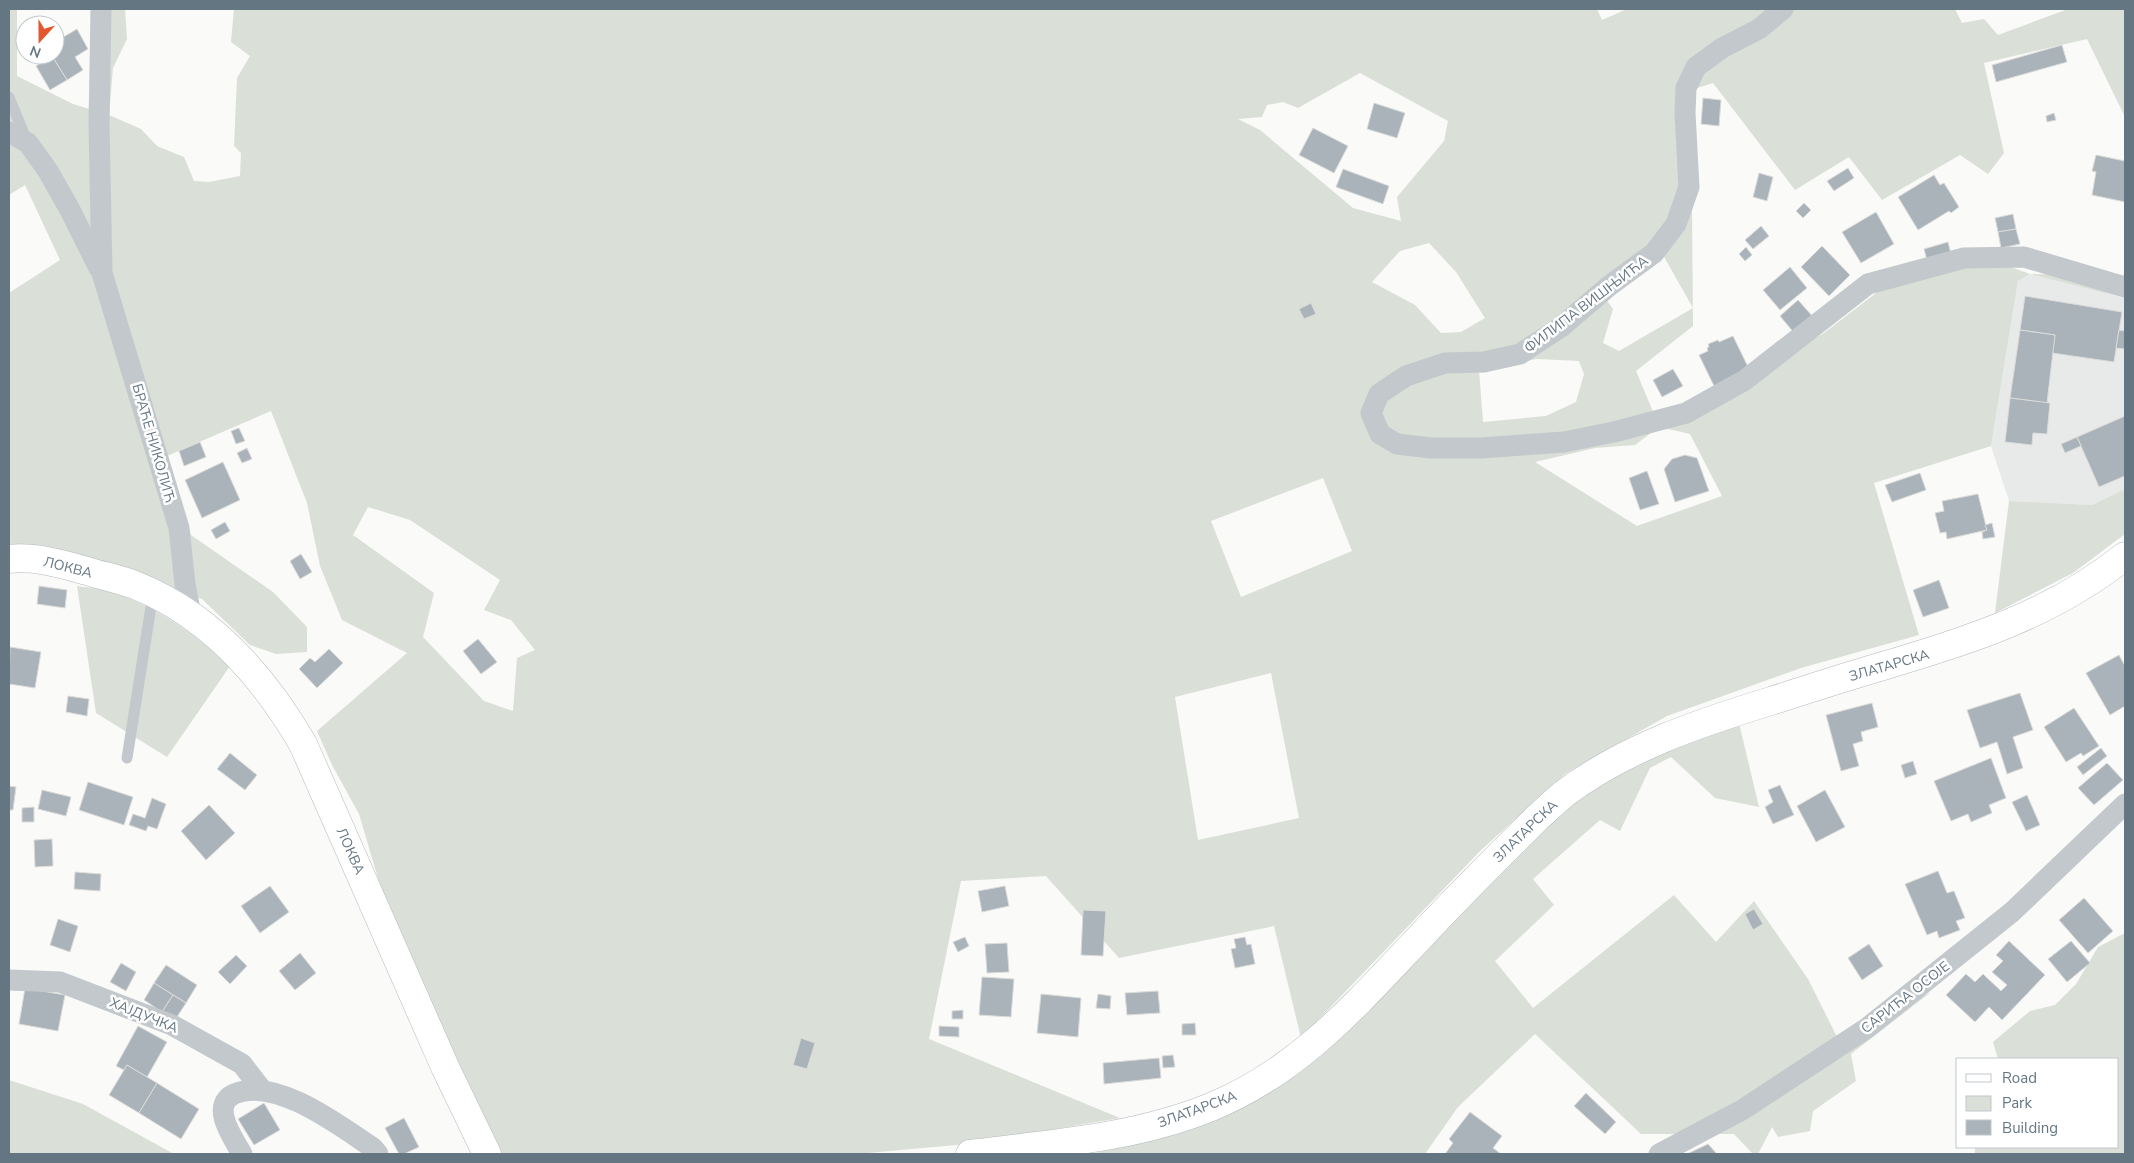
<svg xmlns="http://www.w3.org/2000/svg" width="2134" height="1163" font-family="'Nunito Sans',sans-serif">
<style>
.built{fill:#e8e9e9}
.green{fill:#dadfd7;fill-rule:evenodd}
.building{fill:#aab3b9;stroke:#dcdcda}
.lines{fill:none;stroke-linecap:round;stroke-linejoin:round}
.secondary-casing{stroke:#b3babf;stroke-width:29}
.lane{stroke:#c3c8cc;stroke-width:11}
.street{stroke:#c3c8cc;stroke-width:21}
.secondary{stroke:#fff;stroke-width:28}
.labels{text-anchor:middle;stroke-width:5;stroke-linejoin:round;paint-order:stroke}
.street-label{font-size:14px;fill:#657683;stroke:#fff}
</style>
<rect width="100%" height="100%" fill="#fafaf8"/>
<polygon class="built" points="2030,274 2104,293 2125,296 2125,489 2092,505 2009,501 1991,446 2018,281"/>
<g class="green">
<path d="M9,9H17V76L73,104L93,110L94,9H125L127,39L113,68L109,115L141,129L157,146L184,157L194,181L209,182L240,176L241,153L234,146L237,78L250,56L231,42L234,9H1597L1602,20L1627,9H1955L1962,23L1984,19L1998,35L2068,9H2125V117L2087,39L1984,63L2004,153L1988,174L1960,155L1882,200L1849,157L1795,190L1713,83L1691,90L1693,326L1636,371L1659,426L1824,333L1876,293L1962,250L2030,274L2123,276L2125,269V296L2104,293L2030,274L2018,281L1991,446L1874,483L1919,635L1801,668L1667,716L1565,774L1480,851L1301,1038L1274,926L1119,958L1046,876L961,881L929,1039L1120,1118L967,1144L857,1154H499L385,902L359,814L332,765L317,731L407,653L342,620L320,566L307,503L271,411L167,456L191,535L273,592L307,627V652L276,654L250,645L202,599L49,550L9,549V293L60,260L25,185L9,195ZM1360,73L1448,121L1444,141L1397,197L1401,221L1353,208L1260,130L1238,119L1262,117L1267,105L1283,102L1298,108ZM1429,243L1456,272L1485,318L1461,332L1441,333L1415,305L1372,282L1400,251ZM1663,255L1693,308L1619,351L1603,343L1613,309L1605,298ZM1537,359L1579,361L1584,374L1576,402L1546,416L1483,422L1479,370ZM1659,427L1690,434L1722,496L1637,526L1535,462L1595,448L1635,445ZM1323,478L1352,551L1241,597L1211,521ZM368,507L410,520L500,580L484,610L511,620L535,650L517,658L513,711L484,701L423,637L434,593L353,535ZM1271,673L1299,818L1198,840L1175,697Z"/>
<polygon points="2125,489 2125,534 2073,573 1995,613 2009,501 2092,505"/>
<path d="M77,586C89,588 102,588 112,592C157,607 196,634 230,666L167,757L96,713Z"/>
<polygon points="1739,723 1759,807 1715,798 1671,757 1650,768 1620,831 1600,820 1533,879 1554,905 1495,961 1533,1008 1674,895 1716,942 1754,901 1808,979 1838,1039 1931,992 1851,1054 1856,1081 1813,1111 1810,1131 1778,1137 1772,1127 1758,1154 1753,1154 1734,1134 1641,1134 1535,1034 1458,1107 1425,1154 1090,1154 1145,1142 1216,1116 1477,891 1582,794 1669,747"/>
<polygon points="2125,933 2125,1154 1975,1154 1975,1147 2118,1147 2118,1059 1998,1059 1993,1042 2030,1011 2055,1005 2076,984 2098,947"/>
<polygon points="9,1080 83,1104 174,1154 9,1154"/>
</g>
<g class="building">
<polygon points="77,29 88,49 75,57 83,70 67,80 52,56 50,57 48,55 55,55 55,42"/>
<polygon points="2062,45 2067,62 1996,82 1992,65"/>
<polygon points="52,56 67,80 50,90 36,66"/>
<polygon points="1703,98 1721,100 1719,126 1701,124"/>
<polygon points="1374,103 1405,113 1397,138 1367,129"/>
<polygon points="2054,113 2056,120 2047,122 2046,116"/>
<polygon points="1313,128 1348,146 1334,173 1299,155"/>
<polygon points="2096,155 2125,161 2125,202 2092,195 2096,172 2092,171"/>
<polygon points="1848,168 1854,178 1834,191 1827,181"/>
<polygon points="1343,169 1389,186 1383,204 1336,187"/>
<polygon points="1759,173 1773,177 1767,201 1753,197"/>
<polygon points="1934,175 1940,185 1944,183 1959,207 1951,213 1949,211 1918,230 1898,197"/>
<polygon points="1804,203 1811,210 1803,218 1796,211"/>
<polygon points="1876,212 1894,244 1861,263 1842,232"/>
<polygon points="2013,214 2016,229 1998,232 1995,218"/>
<polygon points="1761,226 1769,236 1753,249 1745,240"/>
<polygon points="2016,229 2020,244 2001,248 1998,232"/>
<polygon points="1948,242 1952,258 1928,264 1924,249"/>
<polygon points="1822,246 1850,275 1829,296 1801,267"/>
<polygon points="1746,247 1752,255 1745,261 1739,254"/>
<polygon points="1790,267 1807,288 1780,310 1763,290"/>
<polygon points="2025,296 2122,312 2114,362 2052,353 2055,335 2020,330"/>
<polygon points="1798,300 1814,318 1795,334 1780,316"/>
<polygon points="1311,303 1316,314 1304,319 1299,309"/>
<polygon points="2020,330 2055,335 2047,403 2010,398"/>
<polygon points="2119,330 2125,331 2125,349 2116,348"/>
<polygon points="1733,336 1749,369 1714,386 1699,355 1708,351 1707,348 1709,347 1708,344 1718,340 1719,342"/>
<polygon points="1673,369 1683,386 1662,397 1653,380"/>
<polygon points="2010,398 2050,403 2047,434 2033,433 2032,445 2005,442"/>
<polygon points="2125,416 2125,476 2099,487 2077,437"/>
<polygon points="239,428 245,441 236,444 231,431"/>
<polygon points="2077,437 2081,446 2065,453 2061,444"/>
<polygon points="200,442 206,457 184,466 179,451"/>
<polygon points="247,448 252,459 242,463 237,453"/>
<polygon points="1685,455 1697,458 1709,491 1675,502 1664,469 1672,459"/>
<polygon points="223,462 240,500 202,518 185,480"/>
<polygon points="1647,471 1659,504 1640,510 1629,478"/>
<polygon points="1920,473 1926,490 1892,502 1885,485"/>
<polygon points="1978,494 1987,530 1947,539 1946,532 1940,533 1935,513 1944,511 1942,501"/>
<polygon points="225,522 230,531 216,539 211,530"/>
<polygon points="1992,523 1995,537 1983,539 1982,532 1987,530 1985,525"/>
<polygon points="301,554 312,572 300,579 290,561"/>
<polygon points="1939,580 1949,608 1923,617 1913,590"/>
<polygon points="39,586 67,590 65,608 37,604"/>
<polygon points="478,639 497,662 481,674 463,651"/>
<polygon points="10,647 41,652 35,688 9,684"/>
<polygon points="329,649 343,663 317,688 299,669 310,658 315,662"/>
<polygon points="2119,655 2125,666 2125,706 2110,715 2086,673"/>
<polygon points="2020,693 2033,730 2013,737 2023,768 2007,774 1997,742 1980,748 1967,710"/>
<polygon points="68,696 89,699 87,716 66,712"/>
<polygon points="1872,703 1878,727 1861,732 1863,741 1853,744 1859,766 1841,771 1826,715"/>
<polygon points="2074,708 2099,746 2083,756 2081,753 2066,762 2044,727"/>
<polygon points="2101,748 2107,756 2083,775 2077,767"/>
<polygon points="230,753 257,775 245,790 217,769"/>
<polygon points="1991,758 2006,798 1989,805 1992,813 1971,822 1968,814 1951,821 1934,781"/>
<polygon points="1913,761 1917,774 1905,778 1901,765"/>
<polygon points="2107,763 2123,780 2094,805 2078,788"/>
<polygon points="88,782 133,797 124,825 79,810"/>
<polygon points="1780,785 1794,815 1773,824 1765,807 1773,802 1768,790"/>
<polygon points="9,786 16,787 13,810 9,810"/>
<polygon points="42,790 71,797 66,816 38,809"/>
<polygon points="1825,790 1845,827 1816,842 1797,806"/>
<polygon points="2027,795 2040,825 2026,831 2012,802"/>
<polygon points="152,798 166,804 157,829 148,826 146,831 129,825 133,814 145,818"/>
<polygon points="209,805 235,833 206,860 181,831"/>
<polygon points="34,807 34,822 22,822 22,808"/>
<polygon points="52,839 53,866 35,867 34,840"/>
<polygon points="1938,871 1947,893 1954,891 1965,918 1956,921 1960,930 1939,938 1937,931 1927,935 1905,884"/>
<polygon points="75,872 101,874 100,891 74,889"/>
<polygon points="270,886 289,912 260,933 241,906"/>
<polygon points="1005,886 1009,906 982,912 978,891"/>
<polygon points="2084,898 2113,931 2088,953 2059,920"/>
<polygon points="1754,909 1763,924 1753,930 1745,914"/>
<polygon points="1083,910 1106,911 1103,956 1081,955"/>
<polygon points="58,919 78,926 70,952 50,945"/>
<polygon points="965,937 969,946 958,952 953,942"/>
<polygon points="1245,937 1247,945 1251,944 1255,964 1235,968 1231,949 1236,948 1234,939"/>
<polygon points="2009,941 2045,975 2002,1020 1989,1007 1975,1022 1946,995 1966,974 1975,982 1983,974 2001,991 2007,985 1992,972 2003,961 1996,955"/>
<polygon points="2071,941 2090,963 2067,982 2048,959"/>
<polygon points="1007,943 1009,972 987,973 985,944"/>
<polygon points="1869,944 1883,966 1862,980 1848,958"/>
<polygon points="300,953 316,973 295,990 279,971"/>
<polygon points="236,955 247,966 230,984 218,972"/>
<polygon points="121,963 136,972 126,991 110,982"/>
<polygon points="166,965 197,985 186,1003 154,983"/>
<polygon points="982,977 1014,979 1011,1017 979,1015"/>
<polygon points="154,983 173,995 162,1012 144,1000"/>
<polygon points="25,988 65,995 58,1031 19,1024"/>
<polygon points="1158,991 1160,1013 1127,1015 1125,993"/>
<polygon points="1041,994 1081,998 1078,1037 1037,1033"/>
<polygon points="1098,994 1111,996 1110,1009 1096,1008"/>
<polygon points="173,995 186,1003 175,1020 162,1012"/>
<polygon points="963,1010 963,1019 952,1019 952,1011"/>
<polygon points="1195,1023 1196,1035 1182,1035 1182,1024"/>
<polygon points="138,1026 167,1042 147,1077 127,1065 124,1070 116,1066"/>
<polygon points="939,1026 959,1027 959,1037 939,1036"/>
<polygon points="801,1038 815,1043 807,1069 793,1065"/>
<polygon points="1173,1055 1175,1067 1163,1068 1162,1056"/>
<polygon points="1159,1058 1161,1078 1104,1084 1103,1063"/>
<polygon points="127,1065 157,1083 139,1113 109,1095"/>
<polygon points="157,1083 199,1109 181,1139 139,1113"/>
<polygon points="1586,1093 1616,1122 1605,1134 1574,1106"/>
<polygon points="264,1103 280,1130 254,1145 238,1119"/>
<polygon points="1470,1112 1502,1136 1493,1148 1501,1154 1445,1154 1453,1143 1449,1139"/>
<polygon points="404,1118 419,1147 404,1154 399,1154 385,1128"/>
<polygon points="1708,1144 1717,1154 1687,1154"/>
</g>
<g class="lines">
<g class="secondary-casing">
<g id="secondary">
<path d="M9,559C35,556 62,564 87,571C103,576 119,579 135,585C210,615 263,675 303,744L445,1067L487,1154"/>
<path d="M970,1154C1051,1144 1135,1138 1211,1107C1301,1070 1358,1002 1423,934C1460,894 1499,856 1537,818C1546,810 1555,801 1565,793C1627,747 1699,723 1771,701C1808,689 1845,677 1883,666C1972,639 2051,615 2125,556"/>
</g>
</g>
<g class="lane">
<polyline points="9,97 26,139"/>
<polyline points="127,758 153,594"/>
</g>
<g class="street">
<polyline points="101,9 99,124 102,273 179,528 185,584 191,615"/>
<polyline points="1783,9 1759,29 1722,48 1696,67 1686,88 1685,113 1689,187 1676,224 1654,253 1609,286 1561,327 1520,354 1484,362 1445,363 1406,376 1379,394 1371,413 1380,434 1397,444 1431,448 1481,448 1564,442 1614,432 1686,413 1745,380 1868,284 1964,258 2024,257 2125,287"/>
<polyline points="9,132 28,143 48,171 70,210 99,268"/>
<polyline points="9,980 60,982 172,1025 242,1064 262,1090"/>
<path d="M242,1154C234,1139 209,1106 234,1094C275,1076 340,1126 373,1148L378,1154"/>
<polyline points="1659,1154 1742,1110 1867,1028 2012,912 2125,804"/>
</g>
<use href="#secondary" class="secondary"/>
</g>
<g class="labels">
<g class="street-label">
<text transform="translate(1586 304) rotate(-37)" y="5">ФИЛИПА ВИШЊИЋА</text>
<text transform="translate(154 443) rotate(74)" y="5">БРАЋЕ НИКОЛИЋ</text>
<text transform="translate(68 567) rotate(14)" y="5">ЛОКВА</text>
<text transform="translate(1889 665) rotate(-16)" y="5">ЗЛАТАРСКА</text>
<text transform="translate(1525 831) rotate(-44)" y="5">ЗЛАТАРСКА</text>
<text transform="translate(351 851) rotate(66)" y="5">ЛОКВА</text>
<text transform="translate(1905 997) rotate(-38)" y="5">САРИЋА ОСОЈЕ</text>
<text transform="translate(144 1015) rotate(22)" y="5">ХАЈДУЧКА</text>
<text transform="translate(1197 1109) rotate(-20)" y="5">ЗЛАТАРСКА</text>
</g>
</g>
<rect width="2134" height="1163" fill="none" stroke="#657683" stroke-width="20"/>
<rect x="1956" y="1058" width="162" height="90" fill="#ffffff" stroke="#c1c8cd"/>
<rect x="1966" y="1074" width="25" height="8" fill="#ffffff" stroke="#c1c8cd"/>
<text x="2002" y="1083" font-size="15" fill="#657683">Road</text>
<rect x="1966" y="1096" width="25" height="15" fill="#dadfd7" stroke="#c1c8cd"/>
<text x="2002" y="1108" font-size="15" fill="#657683">Park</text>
<rect x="1966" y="1120" width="25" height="15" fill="#aab3b9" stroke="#c1c8cd"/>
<text x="2002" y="1133" font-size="15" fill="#657683">Building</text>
<g transform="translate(40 40) rotate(201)"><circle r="24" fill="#ffffff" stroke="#c1c8cd"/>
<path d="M0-4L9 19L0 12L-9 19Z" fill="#e4572e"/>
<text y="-8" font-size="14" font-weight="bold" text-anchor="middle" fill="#657683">N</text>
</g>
</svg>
